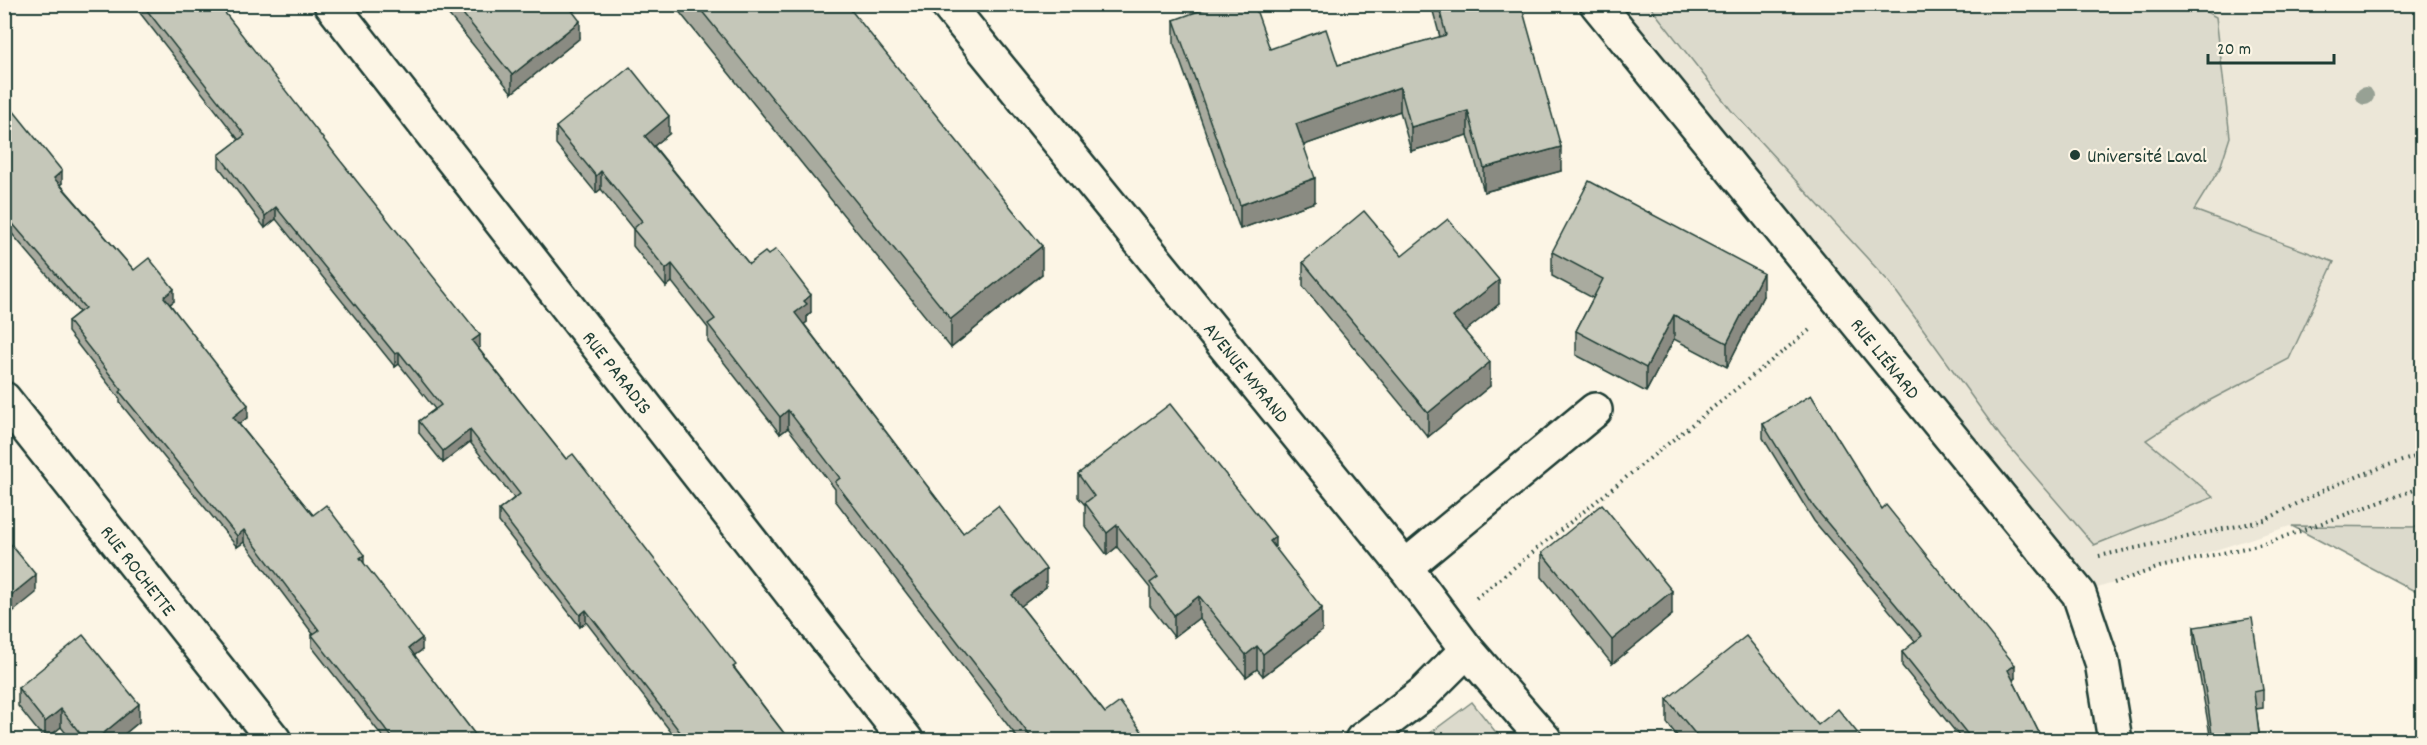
<svg xmlns="http://www.w3.org/2000/svg" width="2427" height="745" font-family="Dekko,sans-serif">
<style>
.built{fill:#ece7d8}
.green{fill:#dcdacc;stroke:#7e8c80;stroke-width:1.5}
.lines{fill:none;stroke-linecap:round;stroke-linejoin:round}
.minor-casing{stroke:#1f3d34;stroke-width:38}
.path{stroke:#1f3d34;stroke-width:4;stroke-dasharray:1.5 4.5;stroke-linecap:butt}
.minor{stroke:#fcf5e5;stroke-width:33}
.tree{fill:#97a194}
.wall{fill:#a9ab9f;stroke:#1f3d34;stroke-width:1.5}
.shaded-wall{fill:#8a8b82;stroke:#1f3d34;stroke-width:1.5}
.building{fill:#c5c7b9;stroke:#1f3d34;stroke-width:1.5}
.poi-dot{fill:#1f3d34;stroke:#fcf5e5;stroke-width:2}
.labels{text-anchor:middle;stroke-width:4.5;stroke-linejoin:round;paint-order:stroke}
.poi-label{font-size:20px;fill:#1f3d34;stroke:#fcf5e5;text-anchor:start}
.street-label{font-size:20px;fill:#1f3d34;stroke:#fcf5e5}
</style>
<rect width="100%" height="100%" fill="#fcf5e5"/>
<filter id="ink" filterUnits="userSpaceOnUse"><feTurbulence type="fractalNoise" baseFrequency=".0167" numOctaves="2"/><feDisplacementMap in="SourceGraphic" scale="12" xChannelSelector="R" yChannelSelector="G"/><feConvolveMatrix kernelMatrix="1 2 1 2 8 2 1 2 1" color-interpolation-filters="sRGB"/></filter>
<g filter="url(#ink)">
<polygon class="built" points="1610,5 2422,5 2422,596 2290,526 2079,594"/>
<g class="green">
<polygon points="2191,4 2216,17 2230,137 2220,168 2194,210 2334,262 2289,359 2199,406 2146,440 2214,497 2094,545 2001,437 1890,283 1731,110 1649,5"/>
<polygon points="2292,526 2422,527 2422,595"/>
<polygon points="1472,702 1502,740 1421,740"/>
</g>
<g class="lines">
<g class="minor-casing">
<g id="minor">
<polyline points="331,4 906,740"/>
<polyline points="947,4 1405,567 1467,650 1545,740"/>
<polyline points="1597,4 2079,594 2102,662 2115,740"/>
<polyline points="4,399 274,740"/>
<polyline points="1405,567 1595,410"/>
<polyline points="1362,740 1424,693 1467,650"/>
</g>
</g>
<g class="path">
<polyline points="2099,556 2265,520 2326,489 2382,467 2422,455"/>
<polyline points="2114,583 2160,567 2267,543 2422,487"/>
<polyline points="1476,598 1812,328"/>
</g>
<use href="#minor" class="minor"/>
</g>
<circle class="tree" cx="2365" cy="96" r="9"/>
<g class="wall">
<polygon points="133,4 218,4 480,347 478,348 566,459 736,670 790,741 678,741 586,622 580,627 499,522 499,510 514,498 470,442 443,463 419,433 419,421 435,409 399,364 395,367 276,219 265,228 219,167 219,155 239,140"/>
<polygon points="440,4 576,4 576,9 573,12 580,38 512,93"/>
<polygon points="673,4 846,4 1042,274 951,348"/>
<polygon points="1431,4 1521,4 1561,171 1484,192 1468,135 1411,151 1400,111 1304,145 1315,202 1240,229 1174,44 1174,20 1270,49 1338,65 1440,37"/>
<polygon points="4,99 62,183 60,184 134,270 174,301 170,304 248,417 239,424 313,515 364,564 422,650 414,655 480,741 386,741 312,647 312,635 313,634 244,542 237,547 120,403 120,399 68,332 68,321 79,312 7,228 4,230"/>
<polygon points="556,127 669,134 654,146 749,264 811,312 807,316 807,322 804,324 963,533 1046,587 1021,606 1105,713 1149,741 1020,741 835,500 835,489 788,428 780,434 708,342 708,328 672,282 666,287 633,246 633,229 601,189 596,193 556,144"/>
<polygon points="1552,252 1763,296 1727,367 1674,339 1646,392 1576,355 1576,331 1593,298 1552,276"/>
<polygon points="1402,256 1499,304 1465,331 1490,386 1428,437 1303,286 1303,262"/>
<polygon points="1763,424 1882,509 2015,678 2013,680 2043,741 1963,741 1902,666 1902,652 1916,642 1814,521 1763,438"/>
<polygon points="1078,474 1275,547 1322,631 1263,676 1257,669 1246,677 1199,618 1174,637 1150,606 1150,588 1117,547 1107,555 1085,526 1085,505 1078,497"/>
<polygon points="1542,553 1672,615 1612,664 1542,577"/>
<polygon points="2194,627 2263,690 2263,708 2256,709 2260,741 2211,741 2207,717 2194,644"/>
<polygon points="18,688 139,722 116,741 72,741 61,727 45,740 18,706"/>
<polygon points="1667,699 1818,725 1864,741 1681,741 1667,723"/>
</g>
<g class="shaded-wall">
<polygon points="564,4 576,4 576,9 564,18"/>
<polygon points="580,21 580,38 512,93 512,75"/>
<polygon points="1400,87 1400,111 1296,148 1296,124"/>
<polygon points="1468,111 1468,135 1411,151 1411,127"/>
<polygon points="669,116 669,134 645,153 645,136"/>
<polygon points="1561,147 1561,171 1484,192 1484,168"/>
<polygon points="62,171 62,183 54,189 54,178"/>
<polygon points="601,171 601,189 596,193 596,176"/>
<polygon points="1315,178 1315,202 1240,229 1240,205"/>
<polygon points="276,207 276,219 265,228 265,216"/>
<polygon points="7,217 7,228 4,230 4,219"/>
<polygon points="1042,246 1042,274 951,348 951,319"/>
<polygon points="672,264 672,282 666,287 666,269"/>
<polygon points="1763,273 1763,296 1727,367 1727,343"/>
<polygon points="1499,280 1499,304 1453,341 1453,317"/>
<polygon points="174,289 174,301 164,308 164,297"/>
<polygon points="811,295 811,312 807,316 807,322 795,331 795,313 804,301"/>
<polygon points="1674,315 1674,339 1646,392 1646,368"/>
<polygon points="480,335 480,347 472,353 472,341"/>
<polygon points="399,352 399,364 395,367 395,354"/>
<polygon points="1490,362 1490,386 1428,437 1428,413"/>
<polygon points="248,405 248,417 233,429 233,417"/>
<polygon points="788,410 788,428 780,434 780,417"/>
<polygon points="470,430 470,442 443,463 443,451"/>
<polygon points="1117,525 1117,547 1107,555 1107,533"/>
<polygon points="244,530 244,542 237,547 237,536"/>
<polygon points="1275,537 1275,560 1270,541"/>
<polygon points="364,555 364,566 360,558"/>
<polygon points="1046,569 1046,587 1012,613 1012,595"/>
<polygon points="36,575 36,593 4,619 4,601"/>
<polygon points="1672,591 1672,615 1612,664 1612,640"/>
<polygon points="1199,596 1199,618 1174,637 1174,615"/>
<polygon points="1322,608 1322,631 1263,676 1263,654"/>
<polygon points="586,610 586,622 580,627 580,615"/>
<polygon points="422,638 422,650 409,659 409,648"/>
<polygon points="1257,646 1257,669 1246,677 1246,655"/>
<polygon points="2015,665 2015,678 2008,684 2008,670"/>
<polygon points="139,704 139,722 116,741 94,741"/>
<polygon points="61,709 61,727 45,740 45,722"/>
</g>
<g class="building">
<polygon points="142,4 218,4 339,159 480,335 472,341 566,459 573,454 736,665 733,667 790,741 687,741 586,610 580,615 499,510 520,494 470,430 443,451 419,421 441,405 399,352 395,354 276,207 265,216 219,155 245,135"/>
<polygon points="455,4 567,4 580,21 512,75"/>
<polygon points="696,4 846,4 1042,246 951,319"/>
<polygon points="1218,4 1254,4 1270,49 1326,29 1338,65 1446,35 1438,4 1521,4 1561,147 1484,168 1468,111 1411,127 1400,87 1296,124 1315,178 1240,205 1174,20"/>
<polygon points="630,67 669,116 645,136 749,264 765,252 768,255 776,249 811,295 804,301 807,304 795,313 963,533 998,506 1046,569 1012,595 1105,713 1120,702 1149,741 1034,741 835,482 840,478 788,410 780,417 708,324 715,319 672,264 666,269 633,229 642,221 601,171 596,176 556,127"/>
<polygon points="4,99 62,171 54,178 134,270 149,258 174,289 164,297 248,405 233,417 313,515 326,505 364,555 360,558 422,638 409,648 480,741 395,741 312,635 319,630 244,530 237,536 120,392 122,390 68,321 85,308 7,217 4,219"/>
<polygon points="1589,181 1763,273 1727,343 1674,315 1646,368 1576,331 1603,279 1552,252"/>
<polygon points="1364,211 1402,256 1448,219 1499,280 1453,317 1490,362 1428,413 1303,262"/>
<polygon points="1811,395 1882,509 1886,505 2015,665 2008,670 2043,741 1973,741 1902,652 1922,636 1814,507 1763,424"/>
<polygon points="1170,404 1275,537 1270,541 1322,608 1263,654 1257,646 1246,655 1199,596 1174,615 1150,583 1158,577 1117,525 1107,533 1085,503 1094,496 1078,474"/>
<polygon points="1602,504 1672,591 1612,640 1542,553"/>
<polygon points="4,536 36,575 4,601"/>
<polygon points="2252,618 2263,690 2254,692 2260,741 2213,741 2207,699 2194,627"/>
<polygon points="83,635 139,704 94,741 86,741 61,709 45,722 18,688"/>
<polygon points="1746,636 1818,725 1838,709 1864,741 1701,741 1667,699"/>
</g>
</g>
<circle class="poi-dot" cx="2075" cy="155" r="6"/>
<g class="labels">
<g class="poi-label">
<text x="2087" y="162">Université Laval</text>
</g>
<g class="street-label">
<text transform="translate(1886 358) rotate(51)" y="7">RUE LIÉNARD</text>
<text transform="translate(618 372) rotate(52)" y="7">RUE PARADIS</text>
<text transform="translate(1247 372) rotate(51)" y="7">AVENUE MYRAND</text>
<text transform="translate(139 570) rotate(52)" y="7">RUE ROCHETTE</text>
</g>
</g>
<rect width="2427" height="745" fill="none" stroke="#fcf5e5" stroke-width="24"/>
<rect x="12" y="12" width="2403" height="721" fill="none" stroke="#1f3d34" stroke-width="2" filter="url(#ink)"/>
<path d="M2208 54v9h126v-9" fill="none" stroke="#1f3d34" stroke-width="3"/>
<text x="2217" y="54" font-size="18" fill="#1f3d34" stroke="#fcf5e5" stroke-width="4.5" paint-order="stroke">20 m</text>
</svg>
